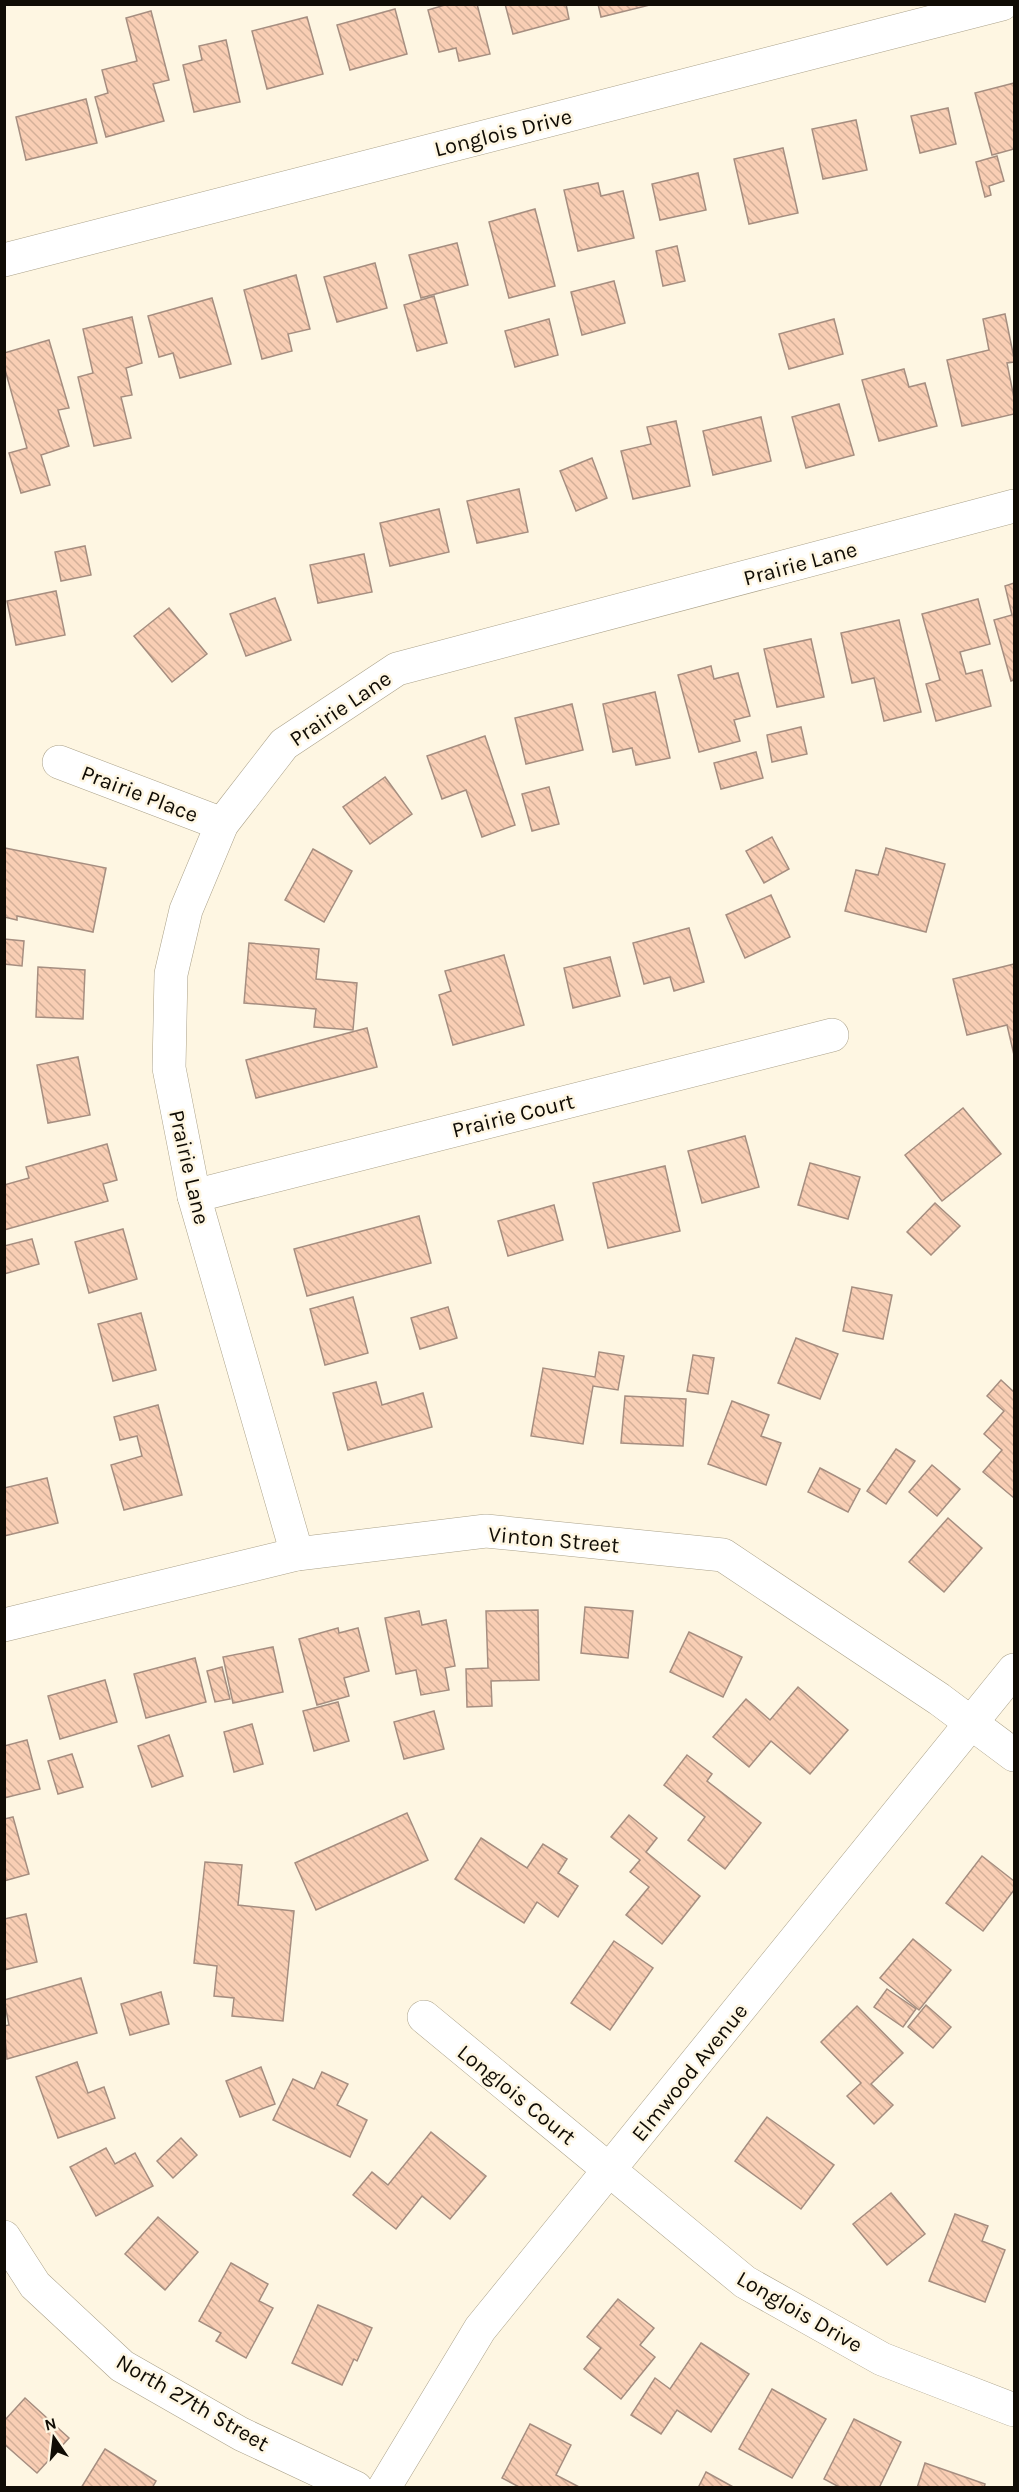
<svg xmlns="http://www.w3.org/2000/svg" width="1019" height="2492" font-family="Karla,sans-serif">
<style>
.building{fill:url(#building-back-hatch);stroke:#a68e80;stroke-width:1.5}
.lines{fill:none;stroke-linecap:round;stroke-linejoin:round}
.minor-casing{stroke:#aba28a;stroke-width:34}
.minor{stroke:#fff;stroke-width:33}
.labels{text-anchor:middle;stroke-width:5;stroke-linejoin:round;paint-order:stroke}
.street-label{font-size:22px;fill:#100c05;stroke:#fef6e2}
</style>
<defs>
<pattern id="building-back-hatch" width="6" height="6" patternUnits="userSpaceOnUse" patternTransform="scale(1.5)"><rect width="6" height="6" fill="#f9ceb4"/><path d="M-1 5l2 2M0 0l6 6M5-1l2 2" fill="none" stroke="#d4b099"/></pattern>
</defs>
<rect width="100%" height="100%" fill="#fef6e2"/>
<g class="building">
<polygon points="448,4 477,4 490,54 459,61 456,48 439,52 428,10"/>
<polygon points="505,4 566,4 569,19 513,34"/>
<polygon points="598,4 650,4 650,5 601,17"/>
<polygon points="395,9 407,54 350,70 337,25"/>
<polygon points="151,11 169,80 153,84 164,121 106,137 95,97 108,93 102,70 137,61 126,18"/>
<polygon points="307,17 323,74 267,89 252,31"/>
<polygon points="226,40 240,102 194,112 183,65 202,60 199,46"/>
<polygon points="1014,83 1014,149 992,155 975,93"/>
<polygon points="86,99 97,143 26,160 16,117"/>
<polygon points="948,108 956,144 920,153 911,116"/>
<polygon points="856,120 867,170 823,179 812,129"/>
<polygon points="783,148 798,213 749,224 734,159"/>
<polygon points="997,156 1004,181 989,186 991,195 985,197 976,162"/>
<polygon points="698,173 706,210 660,220 652,184"/>
<polygon points="598,183 601,196 623,191 634,238 578,251 564,190"/>
<polygon points="535,209 555,286 509,298 489,222"/>
<polygon points="457,243 468,285 421,298 409,255"/>
<polygon points="677,246 685,281 663,286 656,251"/>
<polygon points="375,263 387,308 337,322 324,277"/>
<polygon points="296,275 310,329 288,334 292,351 262,359 244,290"/>
<polygon points="614,281 625,323 582,335 571,292"/>
<polygon points="434,296 447,343 417,351 404,305"/>
<polygon points="212,298 231,364 180,378 173,353 159,357 148,316"/>
<polygon points="1005,314 1014,358 1014,362 1007,363 1014,398 1014,414 962,426 947,360 989,350 983,319"/>
<polygon points="132,317 142,363 126,368 132,395 121,397 131,438 94,446 78,377 93,373 83,329"/>
<polygon points="549,319 558,355 515,367 505,331"/>
<polygon points="834,319 843,354 789,369 779,334"/>
<polygon points="49,340 69,408 58,410 69,446 41,455 50,485 21,493 9,453 27,448 4,366 4,353"/>
<polygon points="904,369 909,387 925,383 937,426 879,441 862,380"/>
<polygon points="839,404 854,455 806,468 792,417"/>
<polygon points="761,417 771,461 713,475 703,431"/>
<polygon points="676,421 690,486 633,499 621,451 651,444 647,427"/>
<polygon points="592,458 607,498 576,511 560,471"/>
<polygon points="519,489 528,532 477,543 467,501"/>
<polygon points="439,509 449,552 390,566 380,523"/>
<polygon points="85,546 91,575 61,581 55,552"/>
<polygon points="364,554 372,592 318,603 310,565"/>
<polygon points="1014,583 1014,680 1011,681 994,620 1012,615 1005,586"/>
<polygon points="56,591 65,635 16,645 7,601"/>
<polygon points="275,598 291,640 246,656 230,614"/>
<polygon points="978,599 990,644 960,652 966,674 982,670 991,706 936,721 926,684 940,680 922,614"/>
<polygon points="169,608 207,654 172,682 134,636"/>
<polygon points="899,620 921,712 884,721 874,678 852,683 841,633"/>
<polygon points="811,639 824,697 777,707 764,649"/>
<polygon points="711,666 714,679 738,673 750,716 734,720 740,741 699,752 678,675"/>
<polygon points="655,692 670,758 636,765 632,748 613,752 603,704"/>
<polygon points="572,704 583,750 526,764 515,718"/>
<polygon points="801,727 807,754 772,762 767,735"/>
<polygon points="485,736 515,825 482,837 466,790 442,799 427,756"/>
<polygon points="756,752 763,778 721,789 714,763"/>
<polygon points="385,777 412,814 370,844 343,807"/>
<polygon points="549,787 559,824 532,831 522,794"/>
<polygon points="772,837 789,869 764,883 746,851"/>
<polygon points="5,848 106,868 93,932 17,916 17,920 4,917"/>
<polygon points="886,848 945,864 926,932 845,911 856,870 878,875"/>
<polygon points="313,849 352,871 324,922 285,900"/>
<polygon points="771,895 790,937 745,958 726,915"/>
<polygon points="689,928 704,982 674,991 670,977 644,984 633,943"/>
<polygon points="4,939 24,941 22,966 4,964"/>
<polygon points="249,943 319,949 316,979 357,983 353,1030 314,1027 316,1009 244,1003"/>
<polygon points="504,955 524,1025 453,1045 439,995 451,991 445,971"/>
<polygon points="610,957 620,996 573,1008 564,968"/>
<polygon points="1014,964 1014,1055 1007,1025 967,1035 953,979"/>
<polygon points="38,967 85,970 83,1019 36,1017"/>
<polygon points="367,1028 377,1067 256,1098 246,1060"/>
<polygon points="78,1057 90,1115 48,1123 37,1065"/>
<polygon points="963,1108 1001,1154 942,1201 905,1155"/>
<polygon points="745,1136 759,1187 702,1203 688,1151"/>
<polygon points="107,1144 117,1180 103,1184 108,1201 4,1230 4,1185 29,1178 26,1167"/>
<polygon points="810,1163 860,1177 848,1219 798,1205"/>
<polygon points="665,1166 680,1231 608,1248 593,1183"/>
<polygon points="935,1203 960,1226 931,1255 907,1232"/>
<polygon points="554,1205 563,1240 508,1256 498,1221"/>
<polygon points="419,1216 431,1263 307,1296 294,1249"/>
<polygon points="123,1229 137,1279 89,1293 75,1242"/>
<polygon points="32,1239 39,1264 4,1274 4,1246"/>
<polygon points="852,1287 892,1295 883,1339 843,1331"/>
<polygon points="353,1297 368,1353 325,1365 310,1309"/>
<polygon points="448,1307 457,1338 420,1349 411,1318"/>
<polygon points="141,1313 156,1370 113,1381 98,1324"/>
<polygon points="796,1338 838,1354 820,1399 778,1383"/>
<polygon points="599,1352 624,1356 618,1390 593,1386 583,1444 531,1436 543,1368 595,1377"/>
<polygon points="693,1355 714,1358 708,1394 687,1391"/>
<polygon points="1001,1380 1014,1392 1014,1498 983,1472 1002,1450 984,1434 1004,1411 987,1396"/>
<polygon points="376,1382 382,1405 423,1393 432,1427 348,1450 333,1393"/>
<polygon points="625,1396 686,1399 683,1446 621,1443"/>
<polygon points="732,1401 769,1415 761,1436 781,1443 766,1485 708,1464"/>
<polygon points="158,1405 182,1495 124,1510 111,1465 142,1456 137,1436 120,1440 114,1417"/>
<polygon points="896,1449 915,1461 886,1504 867,1491"/>
<polygon points="932,1465 960,1489 937,1516 909,1492"/>
<polygon points="820,1468 860,1489 848,1512 808,1492"/>
<polygon points="47,1478 58,1523 4,1536 4,1488"/>
<polygon points="948,1518 982,1548 944,1592 909,1562"/>
<polygon points="585,1607 633,1611 628,1658 581,1653"/>
<polygon points="538,1610 539,1680 491,1681 492,1706 467,1707 466,1669 488,1668 486,1611"/>
<polygon points="419,1611 422,1625 446,1620 455,1666 445,1668 449,1690 421,1695 416,1670 396,1674 385,1618"/>
<polygon points="338,1628 339,1633 358,1628 369,1671 344,1678 349,1696 317,1705 299,1639"/>
<polygon points="689,1632 742,1657 723,1697 670,1672"/>
<polygon points="273,1647 283,1692 233,1703 223,1657"/>
<polygon points="195,1658 206,1702 146,1718 134,1674"/>
<polygon points="222,1667 230,1699 215,1702 207,1671"/>
<polygon points="105,1680 117,1722 60,1739 48,1696"/>
<polygon points="798,1687 848,1730 810,1774 771,1741 749,1767 713,1737 746,1699 770,1720"/>
<polygon points="338,1702 349,1741 314,1751 303,1711"/>
<polygon points="434,1711 444,1749 404,1759 394,1722"/>
<polygon points="252,1724 263,1764 234,1772 224,1732"/>
<polygon points="169,1735 183,1776 152,1787 138,1746"/>
<polygon points="27,1740 40,1789 4,1798 4,1746"/>
<polygon points="72,1754 83,1787 58,1794 48,1761"/>
<polygon points="687,1755 712,1774 707,1781 761,1823 725,1869 688,1840 705,1817 664,1785"/>
<polygon points="407,1813 428,1860 316,1910 295,1863"/>
<polygon points="629,1815 657,1838 646,1852 700,1896 662,1944 626,1915 649,1887 630,1872 640,1860 611,1837"/>
<polygon points="13,1817 29,1874 4,1881 4,1819"/>
<polygon points="481,1838 527,1868 543,1844 567,1859 558,1873 578,1886 558,1917 537,1902 524,1923 455,1879"/>
<polygon points="982,1856 1014,1881 1014,1890 983,1931 946,1903"/>
<polygon points="205,1862 242,1865 238,1905 294,1911 283,2021 232,2016 234,1998 214,1996 217,1966 194,1963"/>
<polygon points="26,1914 37,1962 4,1970 4,1919"/>
<polygon points="913,1939 951,1970 919,2010 880,1978"/>
<polygon points="614,1941 653,1968 610,2030 571,2003"/>
<polygon points="81,1978 97,2033 7,2059 4,2026 9,2025 4,2000"/>
<polygon points="887,1989 916,2009 903,2027 874,2007"/>
<polygon points="161,1992 169,2024 130,2035 121,2004"/>
<polygon points="926,2005 951,2027 933,2048 908,2027"/>
<polygon points="857,2006 903,2053 871,2084 893,2105 874,2124 847,2096 861,2083 821,2042"/>
<polygon points="77,2062 88,2093 104,2087 115,2118 58,2138 36,2077"/>
<polygon points="261,2067 275,2104 240,2117 226,2081"/>
<polygon points="322,2072 348,2084 337,2105 367,2120 350,2157 273,2120 293,2079 314,2089"/>
<polygon points="767,2117 834,2165 801,2209 735,2161"/>
<polygon points="431,2132 486,2176 450,2219 422,2196 396,2229 353,2195 372,2172 388,2185"/>
<polygon points="181,2138 197,2155 173,2178 157,2161"/>
<polygon points="106,2148 115,2164 135,2153 153,2186 96,2216 70,2167"/>
<polygon points="891,2193 925,2234 887,2265 853,2224"/>
<polygon points="955,2214 988,2226 982,2241 1005,2250 985,2302 929,2281"/>
<polygon points="158,2217 198,2252 165,2290 125,2254"/>
<polygon points="231,2263 268,2284 259,2301 273,2308 246,2358 216,2341 221,2333 199,2321"/>
<polygon points="618,2299 654,2328 640,2345 655,2357 621,2399 584,2369 601,2348 587,2337"/>
<polygon points="318,2305 372,2328 357,2361 354,2359 342,2385 292,2363"/>
<polygon points="701,2343 749,2374 711,2432 677,2410 661,2434 631,2415 655,2378 670,2389"/>
<polygon points="772,2389 826,2419 792,2478 739,2449"/>
<polygon points="25,2398 69,2438 37,2473 4,2444 4,2421"/>
<polygon points="854,2419 901,2442 879,2488 841,2488 824,2479"/>
<polygon points="530,2424 571,2445 556,2475 581,2488 521,2488 502,2478"/>
<polygon points="105,2449 156,2481 152,2488 81,2488"/>
<polygon points="925,2463 985,2484 984,2488 917,2488"/>
<polygon points="706,2472 735,2488 698,2488"/>
</g>
<g class="lines">
<g class="minor-casing">
<g id="minor">
<polyline points="4,260 1002,4"/>
<polyline points="59,762 222,824"/>
<polyline points="194,1196 832,1035"/>
<polyline points="297,1554 194,1196 169,1068 171,974 186,910 222,824 284,744 397,669 1014,506"/>
<polyline points="4,1625 297,1554 486,1531 723,1555 939,1699 1014,1755"/>
<polyline points="424,2017 745,2282 882,2359 1014,2410"/>
<polyline points="4,2237 35,2285 122,2366 241,2434 356,2488"/>
<polyline points="384,2488 480,2329 1014,1670"/>
</g>
</g>
<use href="#minor" class="minor"/>
</g>
<g class="labels">
<g class="street-label">
<text transform="translate(503 132) rotate(-14)" y="8">Longlois Drive</text>
<text transform="translate(800 563) rotate(-15)" y="8">Prairie Lane</text>
<text transform="translate(340 708) rotate(-34)" y="8">Prairie Lane</text>
<text transform="translate(140 793) rotate(21)" y="8">Prairie Place</text>
<text transform="translate(513 1115) rotate(-14)" y="8">Prairie Court</text>
<text transform="translate(190 1167) rotate(77)" y="8">Prairie Lane</text>
<text transform="translate(554 1539) rotate(5)" y="8">Vinton Street</text>
<text transform="translate(689 2072) rotate(-51)" y="8">Elmwood Avenue</text>
<text transform="translate(517 2094) rotate(39)" y="8">Longlois Court</text>
<text transform="translate(800 2311) rotate(30)" y="8">Longlois Drive</text>
<text transform="translate(193 2402) rotate(30)" y="8">North 27th Street</text>
</g>
</g>
<rect width="1019" height="2492" fill="none" stroke="#100c05" stroke-width="12"/>
<g transform="translate(54 2438) rotate(346)" stroke="#fef6e2" stroke-width="4.5" paint-order="stroke">
<path d="M0-4.5L10 22L0 15L-10 22Z" fill="#100c05"/>
<text y="-9" font-size="16" font-weight="bold" text-anchor="middle" fill="#100c05">N</text>
</g>
</svg>
